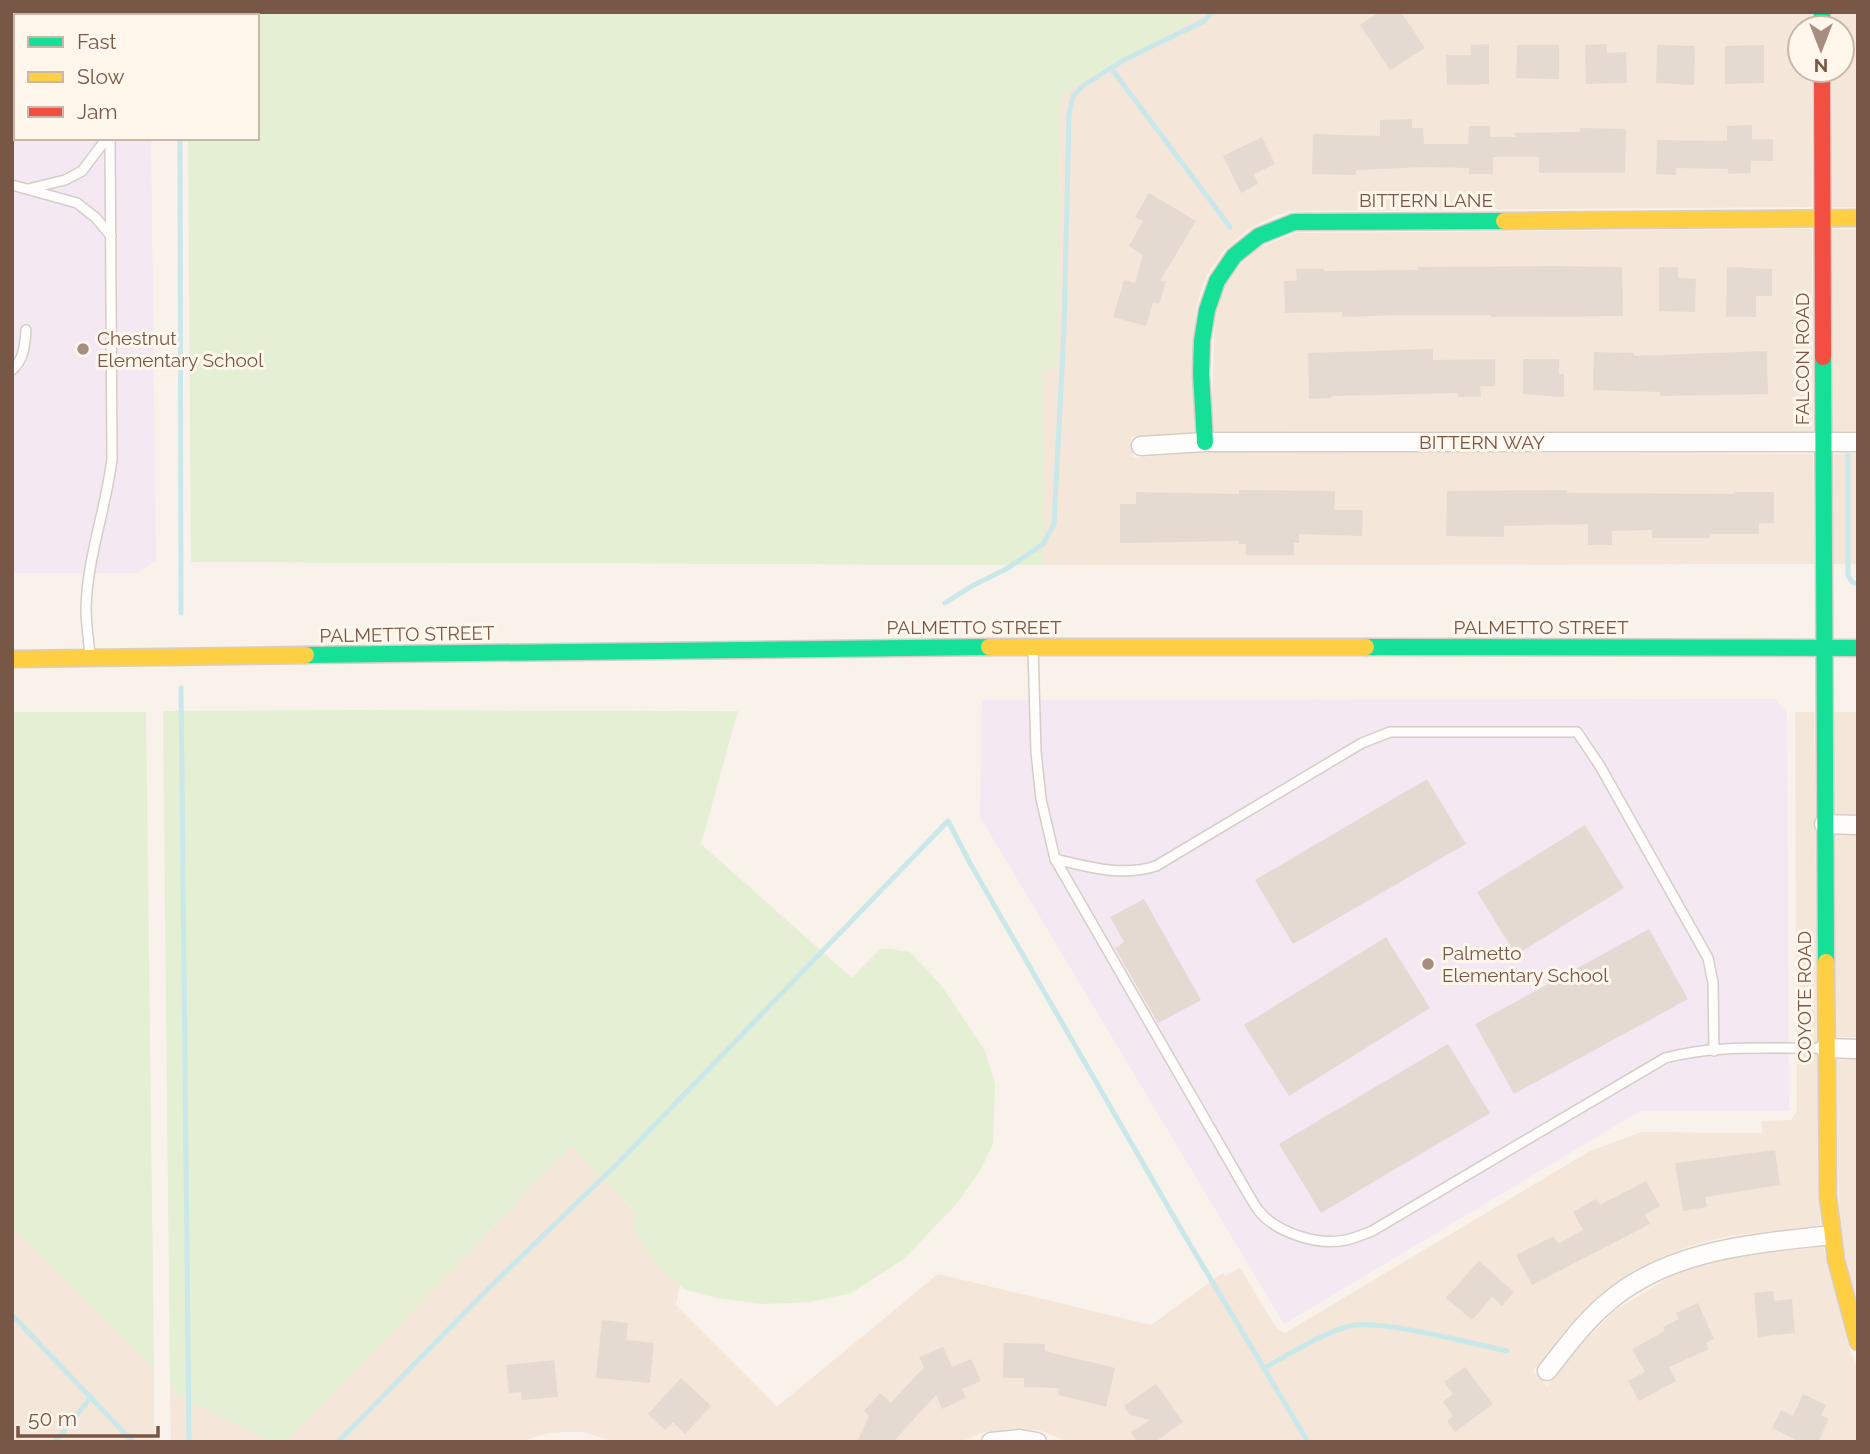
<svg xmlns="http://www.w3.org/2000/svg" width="1870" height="1454" font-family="Raleway,sans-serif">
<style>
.residential{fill:#f4e6d8}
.education{fill:#f4e8f3}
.green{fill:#e4efd3}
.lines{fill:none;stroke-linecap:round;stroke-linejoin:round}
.stream{stroke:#cae8ea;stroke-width:5}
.building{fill:#e5dad1}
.lane-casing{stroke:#d6cdc6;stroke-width:12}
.street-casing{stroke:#d6cdc6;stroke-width:21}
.fast-casing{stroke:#d9cec7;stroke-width:19}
.slow-casing{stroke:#d9cec7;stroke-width:19}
.jam-casing{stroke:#d9cec7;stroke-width:19}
.lane{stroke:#fefdfc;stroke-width:9}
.street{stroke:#fefdfc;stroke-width:18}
.fast{stroke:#16e098;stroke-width:16}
.slow{stroke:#ffcf43;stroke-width:16}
.jam{stroke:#f24e42;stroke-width:16}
.poi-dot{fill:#a58d80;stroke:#fff7ec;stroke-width:2.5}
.labels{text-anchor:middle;stroke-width:6;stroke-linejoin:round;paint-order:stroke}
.street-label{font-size:19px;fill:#795747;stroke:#fff7ec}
.poi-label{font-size:19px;fill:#795747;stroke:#fff7ec;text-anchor:start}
</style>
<rect width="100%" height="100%" fill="#f8f2ea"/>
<g class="residential">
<polygon points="1202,12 1812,12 1812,28 1800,28 1800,70 1812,70 1812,207 1294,211 1277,215 1249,229 1225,249 1207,275 1201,290 1196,308 1195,432 1131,437 1133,458 1205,452 1813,454 1814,564 1044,565 1044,372 1056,364 1058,348 1060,107 1062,96 1080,82 1162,39"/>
<polygon points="1832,12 1858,12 1858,207 1832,207 1832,70 1842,70 1842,28 1832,28"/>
<polygon points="1812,229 1813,432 1214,431 1212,406 1215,311 1230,275 1258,248 1295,233"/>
<polygon points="1832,229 1858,229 1858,431 1833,432"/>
<polygon points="1858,453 1858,564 1833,564 1833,454"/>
<polygon points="1795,712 1814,712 1820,1225 1730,1236 1695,1244 1662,1257 1631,1273 1602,1294 1568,1327 1533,1371 1547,1386 1583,1342 1614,1311 1670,1277 1701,1265 1733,1258 1823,1246 1850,1351 1858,1368 1858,1442 1068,1442 1041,1431 1021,1428 984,1432 960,1442 616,1442 583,1432 566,1432 548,1433 519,1442 286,1442 572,1145 634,1212 634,1228 640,1241 659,1267 680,1285 676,1305 777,1407 938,1274 1151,1325 1223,1273 1225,1276 1240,1268 1277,1329 1285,1333 1590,1151 1642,1132 1762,1133 1762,1121 1791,1120 1797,1111"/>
<rect x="1833" y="712" width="25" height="102"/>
<polygon points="1833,835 1858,835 1858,1037 1835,1037"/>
<polygon points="1835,1059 1858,1059 1858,1313 1840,1233"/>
<polygon points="12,1227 154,1369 154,1442 12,1442"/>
<polygon points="170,1386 182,1398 272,1442 171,1442"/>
</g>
<g class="education">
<polygon points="12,12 150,12 150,16 16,16 16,138 151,138 156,560 137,573 12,573"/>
<polygon points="1775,699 1787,712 1789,1111 1640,1111 1284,1324 980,817 982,700"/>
</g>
<g class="green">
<polygon points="188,12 1202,12 1162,39 1080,82 1062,96 1060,107 1058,348 1056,364 1044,372 1044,565 191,562 188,138 257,138 257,16 188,16"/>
<polygon points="353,710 738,711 701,844 852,978 881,948 910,952 941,985 985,1051 995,1084 993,1144 981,1169 958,1202 905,1258 851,1293 810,1302 764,1304 717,1298 686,1290 659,1267 640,1241 634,1228 634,1211 571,1146 286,1442 272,1442 182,1398 170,1386 163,711"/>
<polygon points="12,712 146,712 154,1369 12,1227"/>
</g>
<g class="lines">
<g class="stream">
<polyline points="180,12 180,16"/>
<polyline points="1111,68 1230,227"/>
<polyline points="180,138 181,613"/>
<polyline points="1848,456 1848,575 1852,582 1858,584"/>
<polyline points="945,603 972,586 1008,568 1043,544 1054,524 1064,330 1069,115 1073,96 1084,85 1124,60 1204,21 1212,12"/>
<polyline points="181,688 189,1442"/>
<polyline points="12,1315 133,1442"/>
<path d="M1264,1368C1290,1354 1317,1336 1346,1327C1376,1317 1473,1344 1507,1351"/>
<polyline points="55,1442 91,1397"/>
<polyline points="338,1442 489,1288 617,1164 948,821 971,865 1182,1231 1308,1442"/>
</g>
</g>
<g class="building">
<polygon points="1379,12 1401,12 1425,48 1390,70 1360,25"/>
<polygon points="1489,44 1489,84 1447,85 1446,55 1471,55 1471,45"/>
<polygon points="1606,44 1607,53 1626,52 1627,83 1586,84 1585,45"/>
<polygon points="1517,45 1559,45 1559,79 1516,78"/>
<polygon points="1657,45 1695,46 1694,85 1656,83"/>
<polygon points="1764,45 1764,83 1725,84 1725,46"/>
<polygon points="1412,119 1412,128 1423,128 1424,144 1468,144 1469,126 1490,126 1490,137 1515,137 1515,133 1580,132 1580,128 1626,129 1625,173 1539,173 1539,157 1493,157 1493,174 1469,174 1469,168 1424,167 1356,170 1356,175 1312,174 1313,134 1380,136 1380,120"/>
<polygon points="1752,125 1752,139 1773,139 1773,161 1751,161 1751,173 1728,174 1728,169 1676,168 1676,175 1656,174 1657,140 1727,141 1727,126"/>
<polygon points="1262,137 1275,164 1254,174 1258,184 1241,193 1223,156"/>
<polygon points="1149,193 1196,221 1160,281 1166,282 1159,304 1153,303 1146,326 1113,317 1124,280 1135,283 1143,255 1129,246 1143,221 1135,217"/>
<polygon points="1555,266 1622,267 1623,316 1491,317 1491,315 1399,315 1342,317 1342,312 1285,313 1284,281 1297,281 1296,269 1324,269 1324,271 1418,270 1418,267"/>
<polygon points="1659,267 1678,267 1678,278 1696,279 1695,312 1659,311"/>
<polygon points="1727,267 1772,269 1772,296 1756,296 1756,317 1726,317"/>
<polygon points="1433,349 1433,360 1495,359 1495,386 1480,386 1481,397 1458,397 1458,393 1331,396 1331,398 1309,399 1308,353"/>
<polygon points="1767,351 1768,394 1660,396 1660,392 1593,390 1594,352 1634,353 1634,356"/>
<polygon points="1523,359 1559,359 1559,374 1564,374 1564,397 1523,394"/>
<polygon points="1239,490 1335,491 1334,510 1363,510 1362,536 1299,534 1299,543 1294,543 1294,555 1246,555 1246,544 1239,544 1239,541 1120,543 1120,504 1136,504 1136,492 1239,494"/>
<polygon points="1567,490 1567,493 1735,494 1735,492 1774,492 1774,523 1759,523 1759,534 1710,534 1710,538 1652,538 1652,530 1612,531 1612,545 1588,545 1588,524 1504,526 1504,537 1446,536 1447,491"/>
<polygon points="1427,779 1466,844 1293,944 1255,880"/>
<polygon points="1585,825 1624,888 1516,955 1477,892"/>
<polygon points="1144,899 1201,1000 1158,1023 1115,948 1124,942 1110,917"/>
<polygon points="1649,929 1688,999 1514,1094 1475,1024"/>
<polygon points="1386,937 1430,1008 1289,1096 1244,1025"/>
<polygon points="1448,1044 1490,1113 1321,1213 1279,1144"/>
<polygon points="1775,1150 1780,1185 1705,1197 1707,1207 1683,1211 1675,1163"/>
<polygon points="1646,1181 1660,1206 1645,1214 1650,1224 1532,1285 1516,1255 1554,1236 1558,1244 1583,1230 1573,1212 1596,1199 1600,1205"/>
<polygon points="1479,1261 1514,1292 1502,1306 1492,1297 1472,1320 1446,1298"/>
<polygon points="1773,1291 1774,1301 1792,1299 1795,1333 1758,1337 1754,1293"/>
<polygon points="1698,1303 1714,1339 1706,1343 1709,1349 1669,1367 1676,1381 1639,1401 1628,1381 1645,1372 1632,1349 1665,1331 1663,1327 1679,1319 1676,1313"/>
<polygon points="602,1320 628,1323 626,1340 654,1343 650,1383 596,1378"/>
<polygon points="1004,1343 1045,1344 1045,1351 1115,1368 1106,1407 1058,1395 1059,1388 1024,1387 1024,1378 1003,1378"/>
<polygon points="943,1347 952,1367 971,1359 981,1381 962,1389 966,1398 942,1409 936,1395 893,1442 857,1442 869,1416 864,1411 880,1393 891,1403 924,1367 919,1357"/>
<polygon points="554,1360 558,1397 522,1400 521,1392 509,1393 506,1365"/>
<polygon points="1465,1367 1493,1404 1455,1432 1447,1421 1453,1416 1443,1402 1453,1394 1444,1382"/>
<polygon points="681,1378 711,1406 685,1434 673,1422 665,1430 648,1414"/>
<polygon points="1156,1384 1183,1422 1155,1442 1137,1442 1131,1432 1150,1420 1130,1415 1124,1406"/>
<polygon points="1803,1394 1826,1405 1821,1415 1829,1419 1818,1442 1800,1442 1772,1428 1781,1410 1793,1416"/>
</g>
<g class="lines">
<g class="lane-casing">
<g id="lane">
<polyline points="97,12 99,16"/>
<polyline points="12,185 77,203 96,218 111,236"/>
<polyline points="28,189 65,180 82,171 107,138"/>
<path d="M12,370C24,360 25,344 26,330"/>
<path d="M1033,648L1036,752L1041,799L1055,859L1247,1192C1251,1198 1254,1205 1259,1211C1277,1233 1318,1246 1346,1240C1355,1238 1364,1234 1372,1231L1665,1058C1716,1044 1772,1049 1824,1048"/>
<path d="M90,657C89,641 86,625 86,609C87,558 106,509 112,459L110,138"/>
<path d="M1055,859C1089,867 1122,877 1156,866L1362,743L1390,732H1577L1600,766L1708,958L1713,983L1714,1051"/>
</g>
</g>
<g class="street-casing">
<g id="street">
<polyline points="1141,446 1205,442 1858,442"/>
<polyline points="1824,824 1858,825"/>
<polyline points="1825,1048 1858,1049"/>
<path d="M1547,1371C1566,1347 1584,1322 1608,1302C1670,1249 1753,1244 1831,1235"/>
<polyline points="991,1442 1020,1439 1037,1442"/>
</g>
</g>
<g class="fast-casing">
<g id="fast">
<polyline points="1822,12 1822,28"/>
<polyline points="1823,357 1826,962"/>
<polyline points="1205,442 1201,374 1202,341 1207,310 1217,281 1234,256 1259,236 1294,222 1504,221"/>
<polyline points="1366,647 1858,648"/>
<polyline points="306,655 989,647"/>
</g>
</g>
<g class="slow-casing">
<g id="slow">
<polyline points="1504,221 1858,218"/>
<polyline points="989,647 1366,647"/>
<polyline points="12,659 306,655"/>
<polyline points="1826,962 1828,1197 1836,1260 1858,1342"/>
</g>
</g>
<g class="jam-casing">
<polyline id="jam" points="1822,70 1823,357"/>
</g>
<use href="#lane" class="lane"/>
<use href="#street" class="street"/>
<use href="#fast" class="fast"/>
<use href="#slow" class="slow"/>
<use href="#jam" class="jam"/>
</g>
<g class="poi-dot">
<circle cx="83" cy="349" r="7"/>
<circle cx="1428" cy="964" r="7"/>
</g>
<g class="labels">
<g class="street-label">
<text x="1426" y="207">BITTERN LANE</text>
<text transform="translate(1802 359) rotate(-90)" y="7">FALCON ROAD</text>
<text x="1482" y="449">BITTERN WAY</text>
<text x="974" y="634">PALMETTO STREET</text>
<text x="1541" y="634">PALMETTO STREET</text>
<text transform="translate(407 634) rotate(-1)" y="7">PALMETTO STREET</text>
<text transform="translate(1804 997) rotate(-90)" y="7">COYOTE ROAD</text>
</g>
<g class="poi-label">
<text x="97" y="345">Chestnut<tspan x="97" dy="22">Elementary School</tspan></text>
<text x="1442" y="960">Palmetto<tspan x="1442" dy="22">Elementary School</tspan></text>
</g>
</g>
<rect width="1870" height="1454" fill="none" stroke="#795747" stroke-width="28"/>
<rect x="14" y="14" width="245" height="126" fill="#fff7ec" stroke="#c9b7aa" stroke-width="2"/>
<rect x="28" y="37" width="35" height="10" fill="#16e098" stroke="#c9b7aa" stroke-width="2"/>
<text x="77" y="49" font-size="21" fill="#795747">Fast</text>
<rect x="28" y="72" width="35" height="10" fill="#ffcf43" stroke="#c9b7aa" stroke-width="2"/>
<text x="77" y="84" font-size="21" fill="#795747">Slow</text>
<rect x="28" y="107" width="35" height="10" fill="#f24e42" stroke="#c9b7aa" stroke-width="2"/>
<text x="77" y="119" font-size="21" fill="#795747">Jam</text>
<g transform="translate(1821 49) rotate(180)"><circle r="33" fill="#fff7ec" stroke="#c9b7aa" stroke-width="2"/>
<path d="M0-5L12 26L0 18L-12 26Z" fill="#a58d80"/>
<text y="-10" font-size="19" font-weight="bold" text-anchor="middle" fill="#795747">N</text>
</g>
<path d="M18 1426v10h140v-10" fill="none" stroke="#795747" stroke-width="3.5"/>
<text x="28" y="1426" font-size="21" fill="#795747" stroke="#fff7ec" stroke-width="5" paint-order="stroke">50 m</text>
</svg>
